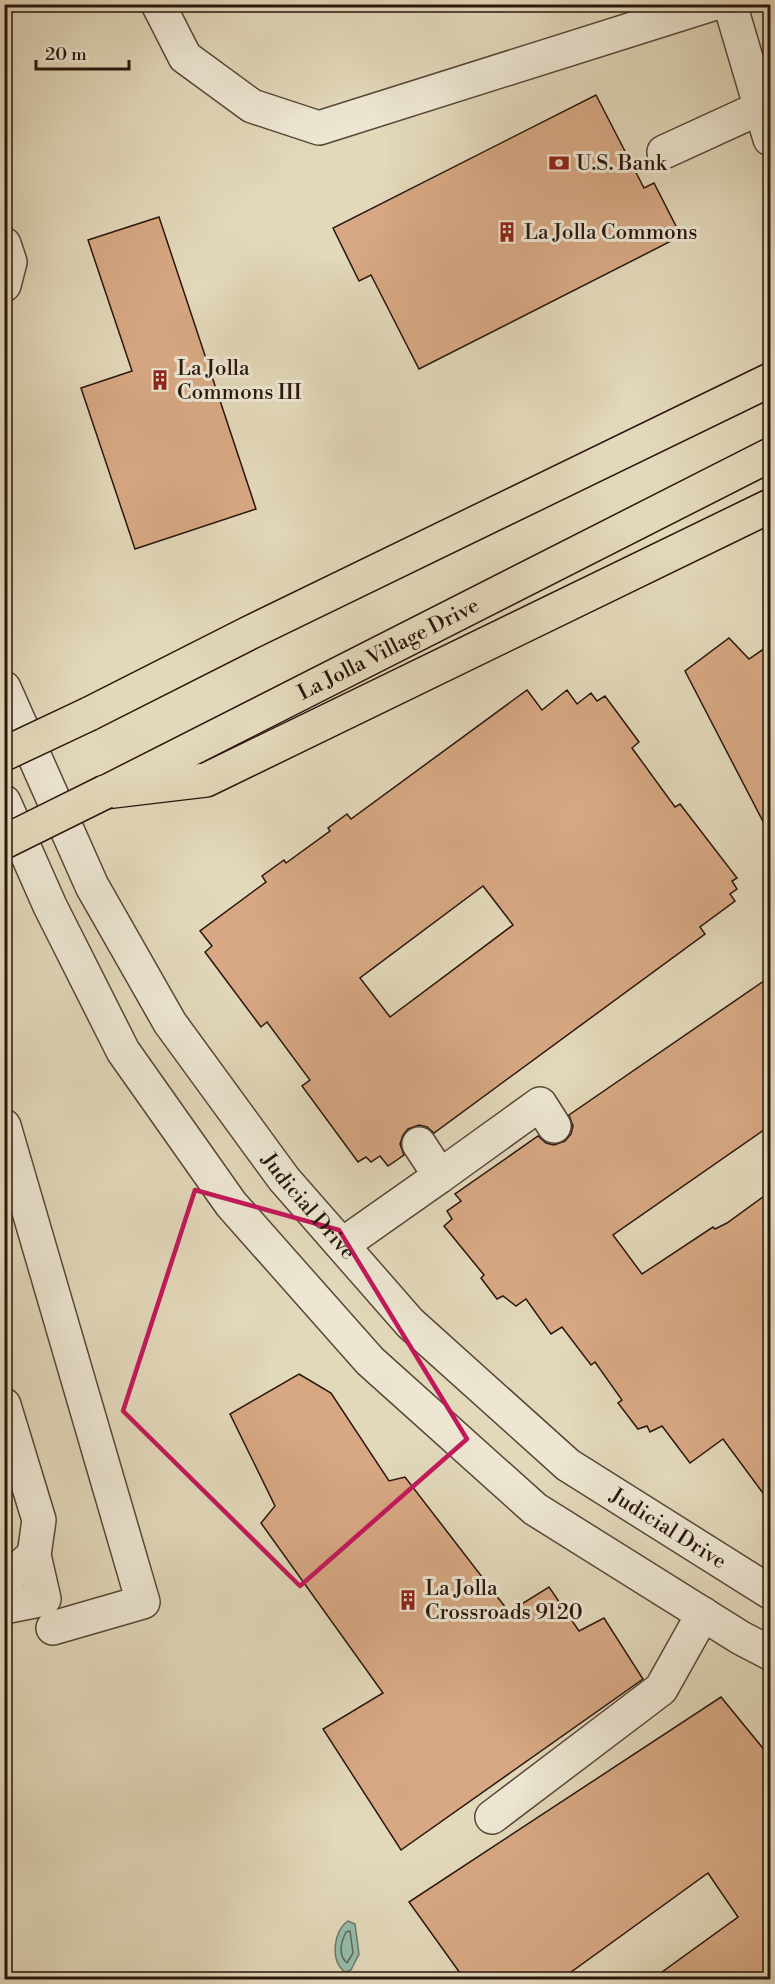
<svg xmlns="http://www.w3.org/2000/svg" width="775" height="1984" font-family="'Libre Bodoni',serif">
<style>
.water{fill:#96bbaa;stroke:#6b796b;stroke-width:1.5}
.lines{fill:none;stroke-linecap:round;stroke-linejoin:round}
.shore{stroke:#60685c;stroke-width:1.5}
.building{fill:#d7a883;stroke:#2a160d;stroke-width:1.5;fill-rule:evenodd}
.minor-casing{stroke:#584638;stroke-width:36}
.major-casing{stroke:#2a160d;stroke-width:36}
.highway-casing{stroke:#2a160d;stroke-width:36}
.minor{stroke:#ece6d2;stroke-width:33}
.major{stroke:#e2d8ba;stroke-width:33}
.highway{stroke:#e2d8ba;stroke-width:33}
.major-bridge-casing{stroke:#2a160d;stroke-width:36;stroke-linecap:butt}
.major-bridge{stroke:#e2d8ba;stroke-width:33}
.marked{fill:none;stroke:#c2185b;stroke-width:4.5;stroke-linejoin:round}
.labels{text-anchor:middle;stroke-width:6;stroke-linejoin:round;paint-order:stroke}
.poi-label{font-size:21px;fill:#2a160d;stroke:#ece6d2;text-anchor:start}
.street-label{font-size:21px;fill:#2a160d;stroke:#ece6d2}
</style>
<rect width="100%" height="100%" fill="#e2d8ba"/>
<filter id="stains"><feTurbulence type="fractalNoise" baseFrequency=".00333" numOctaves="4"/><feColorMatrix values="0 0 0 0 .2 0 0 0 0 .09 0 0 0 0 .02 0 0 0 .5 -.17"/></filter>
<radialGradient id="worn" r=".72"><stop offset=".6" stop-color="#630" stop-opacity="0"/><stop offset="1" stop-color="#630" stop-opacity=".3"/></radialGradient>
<path class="water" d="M348,1921L355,1924L359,1954L351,1970L345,1972C330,1961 333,1931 348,1921Z"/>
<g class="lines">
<path class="shore" d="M350,1931L353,1953L347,1963C338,1955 341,1942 346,1932Z"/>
</g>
<g class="building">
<polygon points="596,95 644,188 654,183 681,236 419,369 371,275 359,281 333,228"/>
<polygon points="159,217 256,509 135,549 81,388 132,371 88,240"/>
<polygon points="729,638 749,659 771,644 771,837 685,671"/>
<path d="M527,690L542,710L567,690L577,704L591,693L597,701L605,696L639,742L632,748L675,807L680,804L737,878L732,881L737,889L730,894L735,901L700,927L705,934L434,1133L427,1127L419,1125L408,1129L403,1135L400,1144L404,1155L388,1166L380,1156L371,1162L366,1157L358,1162L302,1086L310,1080L267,1022L261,1027L205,952L212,946L200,931L266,882L262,876L284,860L286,863L330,831L328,828L347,814L351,819ZM483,886L513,925L390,1017L360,978Z"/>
<polygon points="771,976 771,1125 613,1235 642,1274 713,1227 715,1229 727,1223 771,1191 771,1504 723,1439 690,1463 662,1426 650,1432 647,1426 638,1429 618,1403 622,1400 595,1362 591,1365 562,1327 551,1334 526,1299 516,1306 503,1296 497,1299 481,1278 484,1275 444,1226 452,1219 447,1211 461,1201 455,1194 538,1136 546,1143 554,1145 565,1141 571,1134 573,1126 569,1115"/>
<polygon points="299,1374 331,1393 389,1481 405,1477 509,1612 549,1587 579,1631 604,1618 643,1679 401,1850 323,1729 383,1693 261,1523 275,1506 230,1414"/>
<polygon points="721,1697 771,1758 771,1964 762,1980 651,1980 738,1917 708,1873 560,1980 465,1980 409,1902"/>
</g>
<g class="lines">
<g class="minor-casing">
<g id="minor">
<polyline points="158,4 185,57 252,106 319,128 712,4"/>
<polyline points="730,4 770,139"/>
<polyline points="664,152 762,107"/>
<polyline points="4,244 10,262 4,285"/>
<path id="s1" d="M4,688L92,886L170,1023L284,1179L410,1323L568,1465L770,1592"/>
<polyline points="4,802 50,906 123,1051 231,1204 370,1361 535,1509 741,1638 770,1653"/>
<polyline points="4,1126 143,1602 53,1628"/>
<polyline points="440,1176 540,1104 554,1126"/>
<polyline points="342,1245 440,1176 419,1144"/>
<polyline points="4,1405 39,1520 34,1555 44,1599 4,1607"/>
<polyline points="4,1581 34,1555"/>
<polyline points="492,1817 661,1689 703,1614"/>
</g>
</g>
<g class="major-casing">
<g id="major">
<polyline points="89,714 249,633 770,380"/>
<path id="s2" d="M110,790L770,455"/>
</g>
</g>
<g class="highway-casing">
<polyline id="highway" points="105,792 206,780 770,506"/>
</g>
<use href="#minor" class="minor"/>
<use href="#major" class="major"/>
<use href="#highway" class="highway"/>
<g class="major-bridge-casing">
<g id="major-bridge">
<polyline points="4,754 89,714"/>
<polyline points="4,842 105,792"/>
</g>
</g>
<use href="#major-bridge" class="major-bridge"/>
</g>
<path class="marked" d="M195,1190L339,1230L467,1439L300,1586L123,1411Z"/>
<defs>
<g id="bank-bare" transform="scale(1.62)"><path d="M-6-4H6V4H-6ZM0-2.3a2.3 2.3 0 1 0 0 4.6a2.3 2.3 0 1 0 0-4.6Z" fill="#8f2418" stroke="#ece6d2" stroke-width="2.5" paint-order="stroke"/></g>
<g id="building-bare" transform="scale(1.62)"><path d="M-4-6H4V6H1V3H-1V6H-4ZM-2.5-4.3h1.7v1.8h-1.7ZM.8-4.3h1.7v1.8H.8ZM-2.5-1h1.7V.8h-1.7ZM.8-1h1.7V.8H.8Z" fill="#8f2418" stroke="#ece6d2" stroke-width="2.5" paint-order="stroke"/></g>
</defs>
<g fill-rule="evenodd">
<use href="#bank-bare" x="559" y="163"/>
<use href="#building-bare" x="507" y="232"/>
<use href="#building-bare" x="160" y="380"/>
<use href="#building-bare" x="408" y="1600"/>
</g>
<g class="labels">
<g class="poi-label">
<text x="576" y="170">U.S. Bank</text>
<text x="524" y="239">La Jolla Commons</text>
<text x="177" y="375">La Jolla<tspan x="177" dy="24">Commons III</tspan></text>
<text x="425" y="1595">La Jolla<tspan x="425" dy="24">Crossroads 9120</tspan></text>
</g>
<g class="street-label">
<text dy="7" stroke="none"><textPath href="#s2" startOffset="312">La Jolla Village Drive</textPath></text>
<text dy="7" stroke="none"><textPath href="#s1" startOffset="604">Judicial Drive</textPath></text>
<text dy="7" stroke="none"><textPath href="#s1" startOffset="1090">Judicial Drive</textPath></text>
</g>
</g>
<rect width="775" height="1984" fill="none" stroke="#e2d8ba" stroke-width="24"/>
<rect x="6" y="6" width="763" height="1972" fill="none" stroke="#2a160d" stroke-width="3"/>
<rect x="12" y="12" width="751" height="1960" fill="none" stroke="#2a160d" stroke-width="1.5"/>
<path d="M36 60v9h93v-9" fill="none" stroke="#2a160d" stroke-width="3"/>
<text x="45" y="60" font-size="18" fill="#2a160d" stroke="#ece6d2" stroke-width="4.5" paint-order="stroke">20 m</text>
<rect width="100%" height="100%" filter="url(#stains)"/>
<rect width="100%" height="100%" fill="url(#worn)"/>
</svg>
